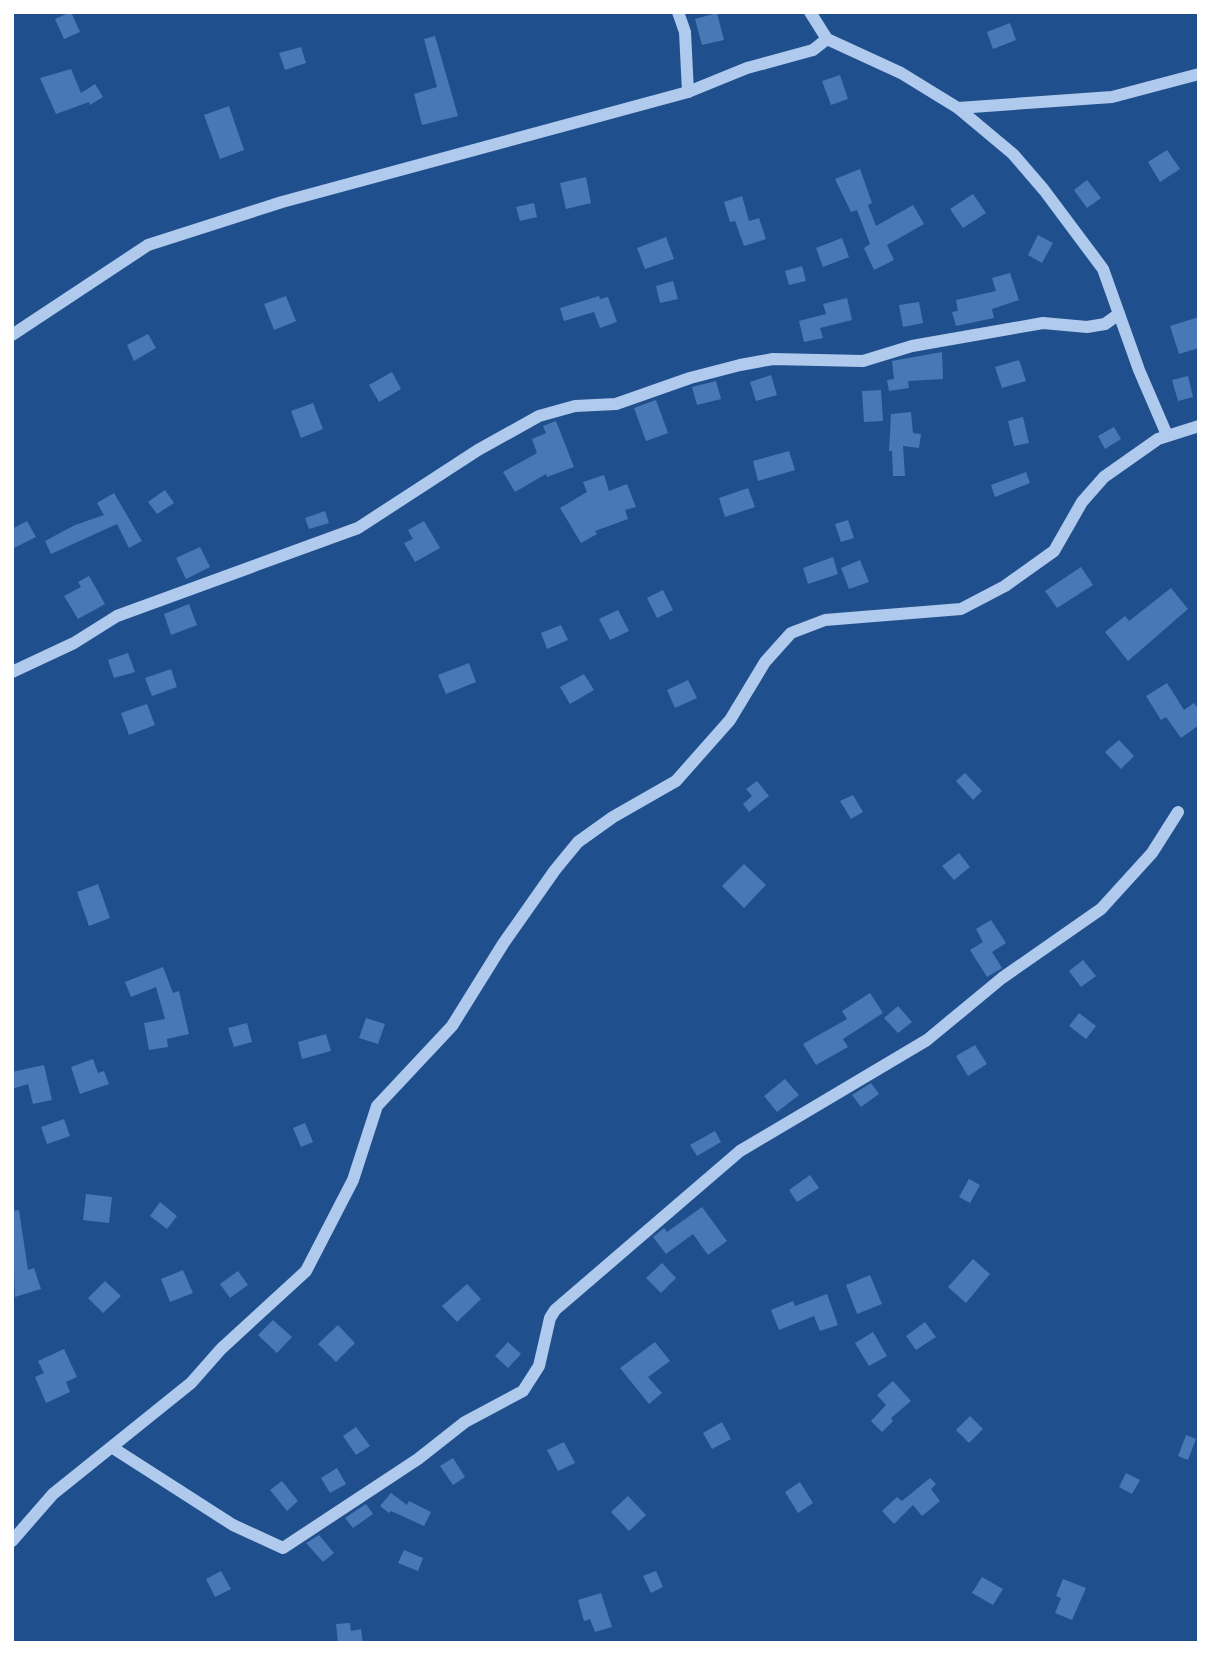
<svg xmlns="http://www.w3.org/2000/svg" width="1211" height="1655" font-family="Roboto,sans-serif">
<style>
.building{fill:#4978b6}
.lines{fill:none;stroke-linecap:round;stroke-linejoin:round}
.minor{stroke:#afcaec;stroke-width:12}
</style>
<rect width="100%" height="100%" fill="#204f8e"/>
<g class="building">
<polygon points="71,12 80,32 64,39 55,19"/>
<polygon points="717,13 724,40 702,45 695,19"/>
<polygon points="1010,23 1016,40 993,49 987,32"/>
<polygon points="435,36 458,116 422,125 414,94 437,87 424,39"/>
<polygon points="301,47 306,63 285,70 279,53"/>
<polygon points="71,69 81,93 95,84 103,97 90,105 89,102 56,114 40,78"/>
<polygon points="840,75 848,99 831,105 822,81"/>
<polygon points="229,106 244,150 220,159 204,115"/>
<polygon points="1167,150 1180,169 1160,182 1148,162"/>
<polygon points="860,169 872,203 868,205 876,226 913,205 924,224 887,245 894,260 874,270 864,248 870,244 857,210 851,212 835,179"/>
<polygon points="586,177 591,203 566,209 560,183"/>
<polygon points="1087,180 1101,198 1087,208 1074,190"/>
<polygon points="973,194 986,213 963,228 950,209"/>
<polygon points="742,196 749,221 759,218 766,239 744,246 735,221 730,222 724,202"/>
<polygon points="534,203 537,217 520,221 516,207"/>
<polygon points="1038,235 1053,243 1042,263 1028,255"/>
<polygon points="666,237 674,259 645,269 637,248"/>
<polygon points="842,238 849,257 823,267 816,248"/>
<polygon points="802,266 806,281 789,285 785,271"/>
<polygon points="1010,273 1019,300 992,309 994,318 956,326 952,312 958,311 956,300 996,291 992,278"/>
<polygon points="673,281 678,299 660,303 656,286"/>
<polygon points="286,296 296,321 274,330 264,304"/>
<polygon points="599,296 600,299 608,297 617,322 600,328 594,312 564,321 560,308"/>
<polygon points="847,298 852,320 820,328 823,338 804,342 799,321 826,314 823,304"/>
<polygon points="919,302 923,323 903,327 899,305"/>
<polygon points="1199,317 1199,348 1179,354 1170,326"/>
<polygon points="148,334 156,348 134,361 127,345"/>
<polygon points="942,352 943,379 908,381 909,388 889,391 887,380 894,379 892,361"/>
<polygon points="1019,360 1026,381 1002,388 995,367"/>
<polygon points="392,372 401,389 379,402 369,385"/>
<polygon points="771,375 777,395 756,401 750,382"/>
<polygon points="1188,376 1193,397 1178,401 1172,380"/>
<polygon points="716,381 721,399 697,405 692,387"/>
<polygon points="881,390 883,421 864,422 862,391"/>
<polygon points="656,400 668,433 646,441 634,408"/>
<polygon points="313,403 323,429 301,438 291,411"/>
<polygon points="911,412 913,433 921,434 919,448 903,446 905,476 893,476 892,451 889,451 891,414"/>
<polygon points="1023,417 1029,443 1014,446 1008,421"/>
<polygon points="556,421 574,467 547,477 546,474 515,492 503,472 537,453 532,439 546,433 543,426"/>
<polygon points="1114,427 1121,439 1105,449 1098,436"/>
<polygon points="789,451 795,470 758,481 753,461"/>
<polygon points="1026,472 1030,483 995,497 991,485"/>
<polygon points="604,475 609,491 627,484 636,507 625,510 628,519 595,531 597,534 581,543 560,508 587,492 583,482"/>
<polygon points="748,488 755,507 725,517 719,498"/>
<polygon points="165,490 174,503 157,514 148,502"/>
<polygon points="114,493 142,541 129,548 117,524 51,554 45,541 75,525 104,515 97,503"/>
<polygon points="325,511 329,523 309,529 305,518"/>
<polygon points="848,520 854,538 841,542 835,524"/>
<polygon points="27,521 36,537 12,549 12,529"/>
<polygon points="424,521 440,548 415,562 404,543 413,539 408,530"/>
<polygon points="200,547 210,567 186,579 176,558"/>
<polygon points="833,557 838,574 808,584 803,568"/>
<polygon points="860,560 869,582 849,589 841,568"/>
<polygon points="1081,567 1093,585 1057,608 1045,591"/>
<polygon points="89,576 105,604 78,619 64,596 81,587 78,582"/>
<polygon points="1171,588 1188,609 1128,661 1105,632 1125,616 1129,621"/>
<polygon points="663,590 673,610 657,618 647,598"/>
<polygon points="189,604 197,625 171,635 164,614"/>
<polygon points="618,610 629,631 610,640 599,619"/>
<polygon points="561,625 568,640 547,649 541,633"/>
<polygon points="128,653 135,672 114,678 108,660"/>
<polygon points="469,663 476,682 446,694 438,675"/>
<polygon points="171,669 177,687 152,696 145,678"/>
<polygon points="584,674 594,690 570,704 560,687"/>
<polygon points="688,680 697,698 675,708 667,690"/>
<polygon points="1167,683 1184,710 1194,703 1199,710 1199,725 1181,738 1166,717 1161,720 1146,696"/>
<polygon points="147,704 155,725 129,735 121,713"/>
<polygon points="1119,740 1134,756 1121,769 1105,752"/>
<polygon points="965,773 982,791 973,800 956,781"/>
<polygon points="757,781 769,796 749,812 743,804 752,796 746,789"/>
<polygon points="853,795 863,812 851,819 840,801"/>
<polygon points="959,853 970,867 954,880 942,866"/>
<polygon points="744,864 766,885 744,908 722,886"/>
<polygon points="98,884 110,918 89,926 77,892"/>
<polygon points="991,920 1006,943 992,952 1002,968 987,977 970,950 983,942 976,929"/>
<polygon points="1083,960 1096,976 1081,987 1069,971"/>
<polygon points="163,967 173,993 179,991 189,1034 167,1039 168,1047 149,1050 144,1023 165,1019 156,987 131,997 125,982"/>
<polygon points="870,993 883,1013 843,1039 848,1047 816,1065 803,1044 847,1019 842,1011"/>
<polygon points="898,1006 912,1022 898,1033 884,1018"/>
<polygon points="1079,1013 1096,1026 1086,1039 1069,1026"/>
<polygon points="366,1018 385,1024 378,1044 359,1038"/>
<polygon points="247,1023 252,1042 234,1047 228,1028"/>
<polygon points="326,1034 331,1051 302,1059 298,1042"/>
<polygon points="975,1045 987,1064 968,1076 956,1056"/>
<polygon points="93,1059 98,1073 104,1071 109,1084 80,1094 71,1067"/>
<polygon points="44,1065 52,1100 33,1104 28,1084 12,1089 12,1072"/>
<polygon points="785,1079 799,1095 777,1112 764,1096"/>
<polygon points="871,1083 879,1094 861,1107 852,1095"/>
<polygon points="64,1119 70,1136 47,1144 41,1127"/>
<polygon points="305,1123 313,1142 301,1147 293,1128"/>
<polygon points="715,1131 721,1142 697,1156 690,1145"/>
<polygon points="810,1175 819,1188 797,1202 789,1190"/>
<polygon points="969,1179 980,1185 970,1203 959,1197"/>
<polygon points="86,1194 112,1197 109,1223 83,1220"/>
<polygon points="160,1202 177,1216 167,1229 150,1216"/>
<polygon points="702,1207 727,1241 708,1255 693,1234 666,1254 653,1237 664,1228 667,1232"/>
<polygon points="19,1210 28,1270 34,1268 41,1289 15,1297 12,1211"/>
<polygon points="973,1259 990,1274 966,1303 948,1287"/>
<polygon points="662,1263 676,1278 661,1293 646,1278"/>
<polygon points="183,1270 193,1293 170,1302 161,1279"/>
<polygon points="238,1271 248,1285 230,1298 220,1284"/>
<polygon points="870,1275 882,1304 857,1314 846,1285"/>
<polygon points="105,1281 121,1296 103,1313 88,1298"/>
<polygon points="467,1284 481,1299 457,1322 442,1306"/>
<polygon points="827,1294 838,1325 820,1331 814,1316 779,1330 771,1310 793,1301 795,1306"/>
<polygon points="273,1320 292,1337 277,1353 258,1335"/>
<polygon points="925,1322 936,1337 916,1350 906,1336"/>
<polygon points="338,1325 355,1343 336,1362 318,1344"/>
<polygon points="873,1332 887,1356 869,1366 855,1343"/>
<polygon points="508,1342 521,1354 508,1368 495,1356"/>
<polygon points="655,1342 670,1361 648,1377 662,1393 649,1404 620,1368"/>
<polygon points="64,1349 77,1377 66,1382 70,1392 46,1403 35,1377 44,1373 38,1361"/>
<polygon points="893,1381 911,1401 891,1418 893,1421 882,1432 871,1421 886,1405 877,1395"/>
<polygon points="970,1416 983,1429 969,1443 956,1430"/>
<polygon points="722,1422 731,1439 712,1449 703,1433"/>
<polygon points="356,1427 370,1446 356,1455 343,1436"/>
<polygon points="1186,1435 1196,1439 1188,1460 1178,1456"/>
<polygon points="564,1442 575,1463 558,1471 547,1450"/>
<polygon points="453,1458 465,1477 453,1485 440,1466"/>
<polygon points="337,1468 346,1484 330,1493 321,1478"/>
<polygon points="1126,1473 1140,1480 1132,1494 1119,1487"/>
<polygon points="930,1478 936,1484 931,1489 940,1501 922,1516 913,1505 894,1524 882,1511 897,1497 902,1501"/>
<polygon points="282,1481 298,1501 287,1511 270,1490"/>
<polygon points="800,1482 813,1503 798,1513 785,1492"/>
<polygon points="391,1493 407,1505 409,1501 431,1512 424,1526 391,1511 389,1513 380,1506"/>
<polygon points="628,1496 646,1515 629,1531 611,1512"/>
<polygon points="366,1504 373,1514 353,1528 345,1518"/>
<polygon points="319,1535 334,1553 323,1562 306,1543"/>
<polygon points="404,1550 423,1558 418,1571 398,1563"/>
<polygon points="221,1571 231,1589 215,1597 206,1579"/>
<polygon points="656,1571 663,1587 651,1593 643,1576"/>
<polygon points="982,1577 1003,1589 993,1605 972,1593"/>
<polygon points="1063,1579 1086,1588 1072,1620 1055,1613 1061,1598 1056,1596"/>
<polygon points="601,1593 612,1627 595,1632 590,1619 584,1621 578,1600"/>
<polygon points="350,1623 351,1631 361,1629 363,1643 338,1643 336,1624"/>
</g>
<g class="lines">
<g class="minor">
<polyline points="678,12 685,32 688,92"/>
<polyline points="810,12 827,39 901,73 958,108 1013,154 1044,190 1103,269 1139,370 1167,435"/>
<polyline points="958,108 1112,97 1199,74"/>
<polyline points="12,335 148,245 282,202 688,92 747,68 813,50 827,39"/>
<polyline points="12,672 74,643 117,616 358,528 478,450 539,416 575,406 616,404 690,378 740,365 773,359 863,361 912,346 1043,323 1087,327 1105,324 1119,314"/>
<polyline points="113,1448 233,1525 283,1548 418,1459 465,1422 523,1391 539,1366 550,1318 555,1310 740,1151 927,1040 1002,978 1101,909 1152,853 1178,812"/>
<polyline points="12,1541 53,1494 191,1383 221,1349 306,1271 353,1180 377,1106 452,1026 503,944 555,870 578,842 613,817 676,781 730,720 765,662 791,633 825,620 961,609 1005,586 1054,551 1082,502 1104,477 1158,439 1199,426"/>
</g>
</g>
<rect width="1211" height="1655" fill="none" stroke="#ffffff" stroke-width="28"/>
</svg>
